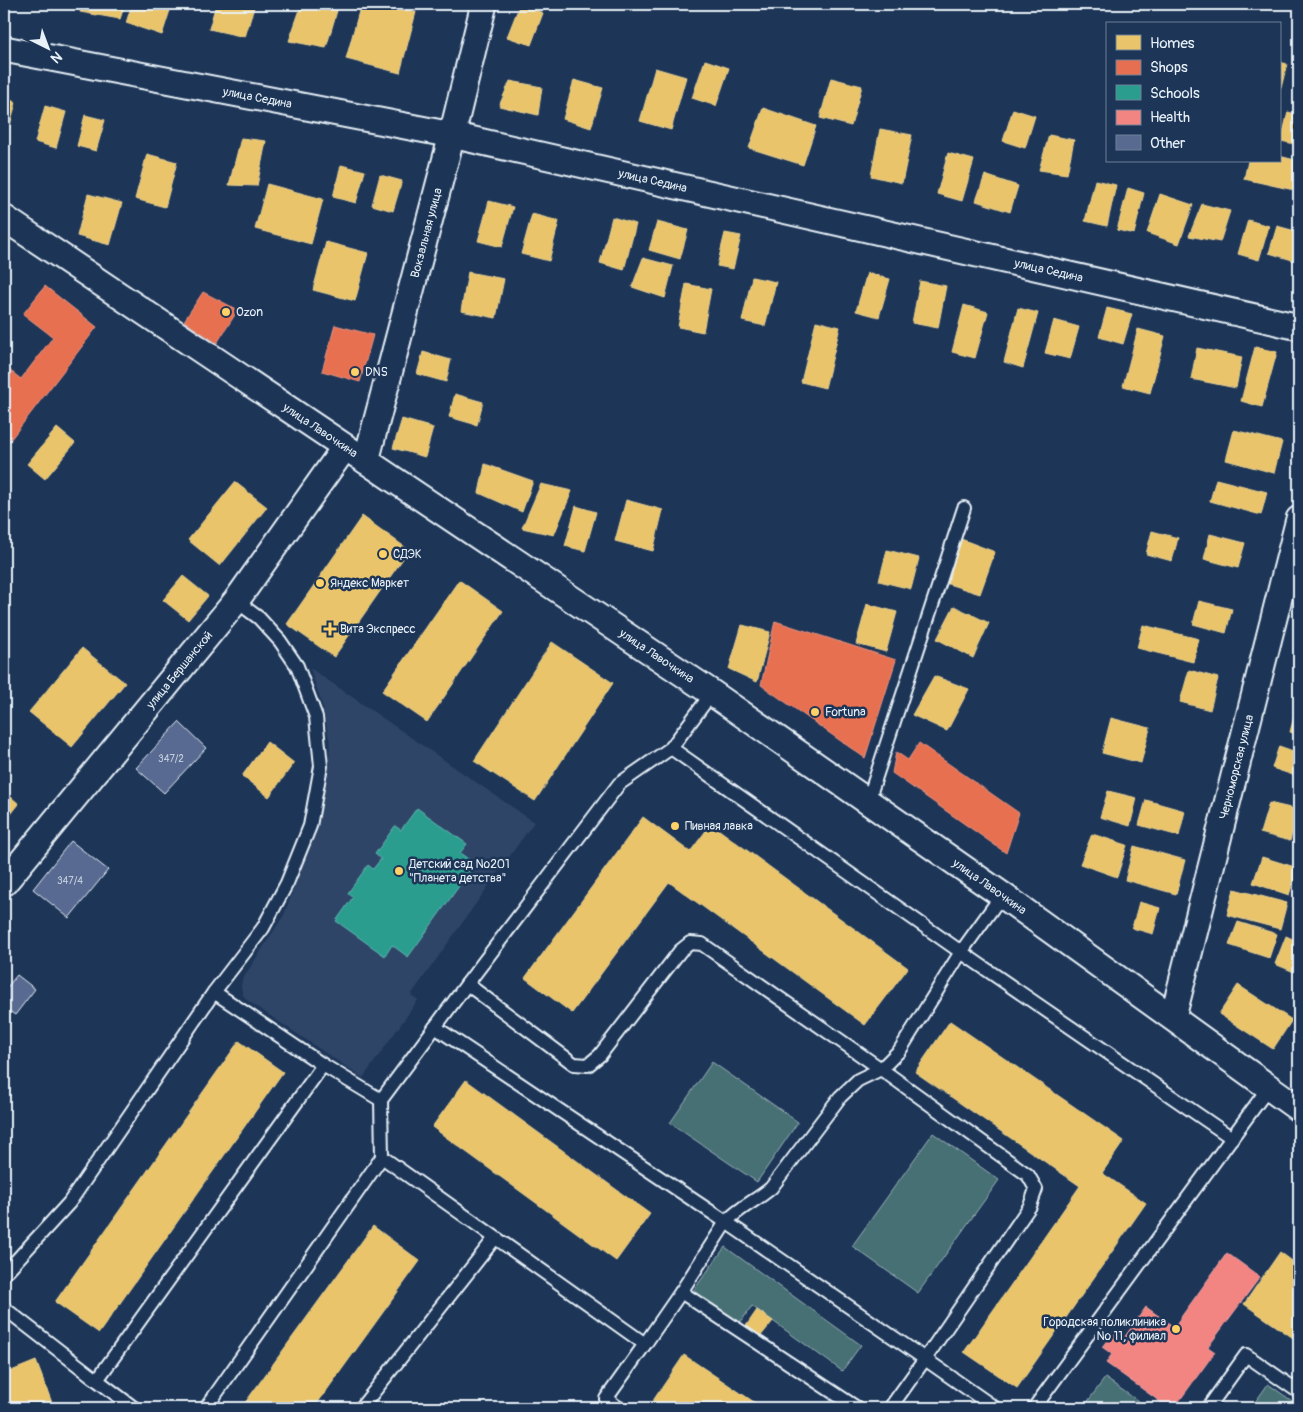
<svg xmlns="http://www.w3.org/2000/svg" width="1303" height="1412" font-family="Pangolin,sans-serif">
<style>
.built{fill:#2f4568}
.green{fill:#476f74;stroke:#98b0b6}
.homes{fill:#e9c46a;stroke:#e9d295}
.shops{fill:#e76f51;stroke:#e79683}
.schools{fill:#2a9d8f;stroke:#63b6ae}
.health{fill:#f28482;stroke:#efa5a5}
.building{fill:#596a91;stroke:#e8f1f8}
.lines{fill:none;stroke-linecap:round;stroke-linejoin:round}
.lane-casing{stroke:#e8f1f8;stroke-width:16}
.street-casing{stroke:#e8f1f8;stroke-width:29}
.lane{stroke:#1d3557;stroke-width:12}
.street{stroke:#1d3557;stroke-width:25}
.poi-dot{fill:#ffd166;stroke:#1d3557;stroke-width:2}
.labels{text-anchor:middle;stroke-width:5;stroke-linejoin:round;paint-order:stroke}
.number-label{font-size:10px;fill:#c4cfde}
.street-label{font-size:12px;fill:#e8f1f8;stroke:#1d3557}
.poi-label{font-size:12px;fill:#e8f1f8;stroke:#1d3557;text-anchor:start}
</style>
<rect width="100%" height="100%" fill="#1d3557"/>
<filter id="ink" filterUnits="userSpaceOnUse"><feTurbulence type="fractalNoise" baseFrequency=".02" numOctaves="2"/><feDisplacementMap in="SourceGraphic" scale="10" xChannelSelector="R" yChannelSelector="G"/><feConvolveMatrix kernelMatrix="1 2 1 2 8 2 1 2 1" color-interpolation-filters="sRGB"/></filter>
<g filter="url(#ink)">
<polygon class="built" points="310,668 534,822 411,995 418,1000 363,1078 248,1001 243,995 241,987 242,980 284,915 316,827 328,776 330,743 323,708"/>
<g class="green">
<polygon points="712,1062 798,1122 757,1182 670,1123"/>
<polygon points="933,1133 999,1180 918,1293 852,1246"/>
<polygon points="725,1247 861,1345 842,1371 752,1306 739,1324 693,1291"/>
<polygon points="1105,1378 1148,1408 1083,1408"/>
<polygon points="1268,1384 1299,1406 1299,1408 1251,1408"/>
</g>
<g class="homes">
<polygon points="83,4 125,4 120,19 80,12"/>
<polygon points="132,4 172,4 162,35 126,23"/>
<polygon points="216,4 255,4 245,37 209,29"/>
<polygon points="302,4 339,4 326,48 289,41"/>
<polygon points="361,4 384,4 416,12 400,73 346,59"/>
<polygon points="520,4 543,13 531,45 507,37"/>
<polygon points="705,60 729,68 716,106 692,98"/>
<polygon points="1299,60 1299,81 1294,80"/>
<polygon points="1279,62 1287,64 1281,88 1279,88"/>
<polygon points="655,68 686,77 671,130 640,121"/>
<polygon points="831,78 862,86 851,126 820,118"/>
<polygon points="574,80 603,88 591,128 563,119"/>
<polygon points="510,81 542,87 538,115 499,106"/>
<polygon points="4,98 16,102 4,149"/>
<polygon points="45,106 66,112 56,148 35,142"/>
<polygon points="763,108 816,126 803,165 749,148"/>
<polygon points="1013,109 1035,116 1025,148 1003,141"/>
<polygon points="1288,112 1299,115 1299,145 1281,141"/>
<polygon points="85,115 105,120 96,151 77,146"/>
<polygon points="880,129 912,135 902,183 871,176"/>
<polygon points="1049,135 1074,140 1067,174 1039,170"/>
<polygon points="241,138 266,141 257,186 229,185"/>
<polygon points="948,153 974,160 962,201 937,194"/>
<polygon points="147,154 177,162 165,207 135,199"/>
<polygon points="1279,156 1299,161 1294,190 1244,179 1248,161 1279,161"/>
<polygon points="341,165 365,171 356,203 333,197"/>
<polygon points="380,175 402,181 393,211 372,205"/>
<polygon points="985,175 1018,186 1010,212 976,201"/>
<polygon points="1095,180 1116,185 1107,226 1085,221"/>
<polygon points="267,184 323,199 311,244 255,229"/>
<polygon points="1128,188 1144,193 1134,234 1117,230"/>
<polygon points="88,194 122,203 110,245 77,236"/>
<polygon points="1160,194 1193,205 1179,244 1147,233"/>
<polygon points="489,201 513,207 502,247 478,241"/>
<polygon points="1202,204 1230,211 1220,242 1189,236"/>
<polygon points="532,214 559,221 549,261 521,254"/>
<polygon points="612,217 636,224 624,270 600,263"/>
<polygon points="1248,220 1269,226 1259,260 1238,254"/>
<polygon points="657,222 688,230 680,259 649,250"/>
<polygon points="1277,226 1299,232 1299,262 1269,253"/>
<polygon points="725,233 741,236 733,269 717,266"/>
<polygon points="326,242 368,253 355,301 313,290"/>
<polygon points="643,258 673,266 665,298 632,287"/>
<polygon points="468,272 504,279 496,318 461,311"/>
<polygon points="867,273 890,279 879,317 856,311"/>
<polygon points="752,277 776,282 765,326 742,321"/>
<polygon points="920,281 946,286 938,328 912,323"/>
<polygon points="686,284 711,289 703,332 678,327"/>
<polygon points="964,305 988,312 975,358 952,352"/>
<polygon points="1018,308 1038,313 1023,368 1004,362"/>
<polygon points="1107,308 1132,314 1123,344 1099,337"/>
<polygon points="1054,320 1079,327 1070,359 1045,353"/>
<polygon points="816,321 840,327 825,388 801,382"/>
<polygon points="1138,329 1165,336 1150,393 1123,386"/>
<polygon points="1255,347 1277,352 1262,407 1241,401"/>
<polygon points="1197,348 1242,357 1236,388 1191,379"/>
<polygon points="423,352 451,360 446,382 417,374"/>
<polygon points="455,394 483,402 477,425 449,417"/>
<polygon points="402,419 433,428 425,457 393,448"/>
<polygon points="57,428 75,443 45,479 27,464"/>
<polygon points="1234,430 1282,442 1274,473 1226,460"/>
<polygon points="485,464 533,481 522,512 479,493"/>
<polygon points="1216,479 1267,492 1261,515 1210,501"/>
<polygon points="235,482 267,507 220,566 188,540"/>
<polygon points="541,484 572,491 554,535 522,528"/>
<polygon points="626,500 663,510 653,551 615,541"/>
<polygon points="576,506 596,512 585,551 565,546"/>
<polygon points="362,516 409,550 334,657 287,624"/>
<polygon points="1152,531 1178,538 1172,561 1146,554"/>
<polygon points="1210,534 1245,543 1238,568 1204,559"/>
<polygon points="961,539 995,552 980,594 945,583"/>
<polygon points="887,550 919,558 911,589 879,581"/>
<polygon points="183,576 208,596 188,620 163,600"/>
<polygon points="459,580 503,611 427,722 382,691"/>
<polygon points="1199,601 1232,609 1226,633 1193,624"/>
<polygon points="867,604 897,612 886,652 856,644"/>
<polygon points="954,606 989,623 973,658 937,639"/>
<polygon points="742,625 770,632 757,682 729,669"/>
<polygon points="1143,625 1199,639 1193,662 1137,648"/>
<polygon points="552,642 613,683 535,801 474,761"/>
<polygon points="82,648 125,683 72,747 29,712"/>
<polygon points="1189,670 1218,678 1210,710 1180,702"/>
<polygon points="934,676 969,689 947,731 912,715"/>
<polygon points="1298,702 1299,703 1299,735 1290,732"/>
<polygon points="1111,718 1150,728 1141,763 1102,753"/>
<polygon points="267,742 294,763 269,797 242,776"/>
<polygon points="1279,746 1299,753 1299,777 1272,768"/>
<polygon points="4,791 19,804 4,823"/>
<polygon points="1108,791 1137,798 1130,826 1100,817"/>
<polygon points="1146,800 1185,811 1179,836 1139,825"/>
<polygon points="1269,803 1299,810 1290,841 1260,833"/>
<polygon points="643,817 690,852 711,824 908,968 865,1025 669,882 572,1013 525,978"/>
<polygon points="1092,834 1127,845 1117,877 1080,864"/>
<polygon points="1134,846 1185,860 1176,894 1125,880"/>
<polygon points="1262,857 1298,868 1289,895 1253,883"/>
<polygon points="1234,889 1287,903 1280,929 1227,915"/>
<polygon points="1139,902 1160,908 1153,934 1132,928"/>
<polygon points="1238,922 1277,934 1269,958 1229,945"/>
<polygon points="1286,936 1299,942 1299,974 1275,964"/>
<polygon points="1238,985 1292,1020 1273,1049 1219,1014"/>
<polygon points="950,1021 1124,1141 1102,1173 1146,1203 1017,1388 964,1352 1080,1186 915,1072"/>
<polygon points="239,1041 283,1072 99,1333 55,1302"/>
<polygon points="466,1080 650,1214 616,1261 432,1127"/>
<polygon points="373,1226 420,1261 314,1408 242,1407"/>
<polygon points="1280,1252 1299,1266 1299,1342 1244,1304"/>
<polygon points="757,1310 773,1321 760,1337 746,1326"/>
<polygon points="684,1355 763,1408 648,1408"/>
<polygon points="36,1361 54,1408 4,1408 4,1374"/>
</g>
<g class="shops">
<polygon points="45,286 97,327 4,448 4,366 21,379 53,337 23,314"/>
<polygon points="203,292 238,310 217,343 184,321"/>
<polygon points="335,325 373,335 360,382 322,371"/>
<polygon points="775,621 896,660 865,758 761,685"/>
<polygon points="919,743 1019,813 1006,853 892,773 896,752 908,760"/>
</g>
<polygon class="schools" points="417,808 467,844 460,853 475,864 408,957 392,945 385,956 336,921 353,897 348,893 368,865 373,869 381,859 375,854 395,826 401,830"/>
<polygon class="health" points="1227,1253 1260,1277 1208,1347 1215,1352 1174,1408 1169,1408 1106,1363 1112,1354 1102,1347 1114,1331 1124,1338 1146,1307 1174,1327"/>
<g class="building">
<polygon points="179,722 206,748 164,793 136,768"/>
<polygon points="71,841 108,870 69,918 33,889"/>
<polygon points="17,975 35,989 15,1015 4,1007 4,991"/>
</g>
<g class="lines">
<g class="lane-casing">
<g id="lane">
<polyline points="671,748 712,693"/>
<polyline points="868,801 964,508"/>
<polyline points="467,984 574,1064 588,1065 600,1055 680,951 690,943 702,944 881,1069 1028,1175 1036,1189 1030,1206 925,1359 995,1408"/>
<polyline points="214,992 263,928 287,883 310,826 321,766 316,717 297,666 280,641 259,618 236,601"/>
<polyline points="382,1157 645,1344 681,1292 726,1222 435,1027"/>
<polyline points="4,1274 69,1203 214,992 323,1065 381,1100"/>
<polyline points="681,1292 857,1408"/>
<polyline points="4,1308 97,1380 323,1065"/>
<polyline points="97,1380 134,1408"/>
<polyline points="206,1408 382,1157 381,1100 467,984 619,784 671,748 961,952 1232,1138"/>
<polyline points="361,1408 495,1238"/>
<polyline points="619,1408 606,1399 645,1344"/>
<path d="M890,1408L925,1359L726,1222C740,1207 756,1201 771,1188L840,1097L858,1080L881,1069L900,1050L961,952L1002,895"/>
<polyline points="1034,1408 1269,1087"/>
<polyline points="1208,1408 1246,1355 1299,1392"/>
</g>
</g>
<g class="street-casing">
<g id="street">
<path id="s1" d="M4,49L452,135L1299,327"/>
<path id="s2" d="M4,218L712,693L1002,895L1299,1109"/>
<path id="s3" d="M366,461L452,135L484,4"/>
<path id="s4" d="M4,883L236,601L345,447"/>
<path id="s5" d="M1173,1017L1299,519"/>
</g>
</g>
<use href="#lane" class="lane"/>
<use href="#street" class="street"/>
</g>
</g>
<g class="poi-dot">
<circle cx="226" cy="312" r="5"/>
<circle cx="355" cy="372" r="5"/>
<circle cx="383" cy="554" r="5"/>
<circle cx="320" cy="583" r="5"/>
<path d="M327.5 621.5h5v5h5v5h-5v5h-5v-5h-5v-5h5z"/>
<circle cx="815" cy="712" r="5"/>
<circle cx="675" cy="826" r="5"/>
<circle cx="399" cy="871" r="5"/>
<circle cx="1176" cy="1329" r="5"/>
</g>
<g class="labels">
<g class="number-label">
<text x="171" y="762">347/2</text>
<text x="70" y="884">347/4</text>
</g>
<g class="street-label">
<text dy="4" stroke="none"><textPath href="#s1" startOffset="258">улица Седина</textPath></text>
<text dy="4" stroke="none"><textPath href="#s1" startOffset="662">улица Седина</textPath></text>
<text dy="4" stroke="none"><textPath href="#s3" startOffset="236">Вокзальная улица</textPath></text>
<text dy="4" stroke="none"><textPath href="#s1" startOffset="1068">улица Седина</textPath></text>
<text dy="4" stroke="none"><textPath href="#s2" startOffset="381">улица Лавочкина</textPath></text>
<text dy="4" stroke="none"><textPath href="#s2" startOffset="786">улица Лавочкина</textPath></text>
<text dy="4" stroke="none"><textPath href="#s4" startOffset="276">улица Бершанской</textPath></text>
<text dy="4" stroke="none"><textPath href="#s5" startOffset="258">Черноморская улица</textPath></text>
<text dy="4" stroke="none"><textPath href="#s2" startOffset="1191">улица Лавочкина</textPath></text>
</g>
<g class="poi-label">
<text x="236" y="316">Ozon</text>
<text x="365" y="376">DNS</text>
<text x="393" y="558">СДЭК</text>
<text x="330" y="587">Яндекс Маркет</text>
<text x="340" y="633">Вита Экспресс</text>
<text x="825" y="716">Fortuna</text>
<text x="685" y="830">Пивная лавка</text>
<text x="409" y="868">Детский сад №201<tspan x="409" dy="14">"Планета детства"</tspan></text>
<text x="1166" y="1326" text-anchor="end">Городская поликлиника<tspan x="1166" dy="14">№ 11, филиал</tspan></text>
</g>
</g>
<rect width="1303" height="1412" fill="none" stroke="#1d3557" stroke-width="20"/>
<rect x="10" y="10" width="1283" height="1392" fill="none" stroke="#e8f1f8" stroke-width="2" filter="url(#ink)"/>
<rect x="1106" y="22" width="175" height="140" fill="#1d3557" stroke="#6e8097"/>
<rect x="1116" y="35" width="25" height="15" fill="#e9c46a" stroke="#6e8097"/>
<text x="1150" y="48" font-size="15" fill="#e8f1f8">Homes</text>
<rect x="1116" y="60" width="25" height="15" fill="#e76f51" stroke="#6e8097"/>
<text x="1150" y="72" font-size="15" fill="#e8f1f8">Shops</text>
<rect x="1116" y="85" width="25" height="15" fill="#2a9d8f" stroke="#6e8097"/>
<text x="1150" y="98" font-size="15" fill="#e8f1f8">Schools</text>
<rect x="1116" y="110" width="25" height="15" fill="#f28482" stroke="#6e8097"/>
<text x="1150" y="122" font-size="15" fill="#e8f1f8">Health</text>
<rect x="1116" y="135" width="25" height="15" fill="#596a91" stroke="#6e8097"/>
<text x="1150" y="148" font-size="15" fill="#e8f1f8">Other</text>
<g transform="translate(48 48) rotate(138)" stroke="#1d3557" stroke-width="4" paint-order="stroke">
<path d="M0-4L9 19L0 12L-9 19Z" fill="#e8f1f8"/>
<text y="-8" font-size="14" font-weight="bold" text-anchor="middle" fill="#e8f1f8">N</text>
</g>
</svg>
